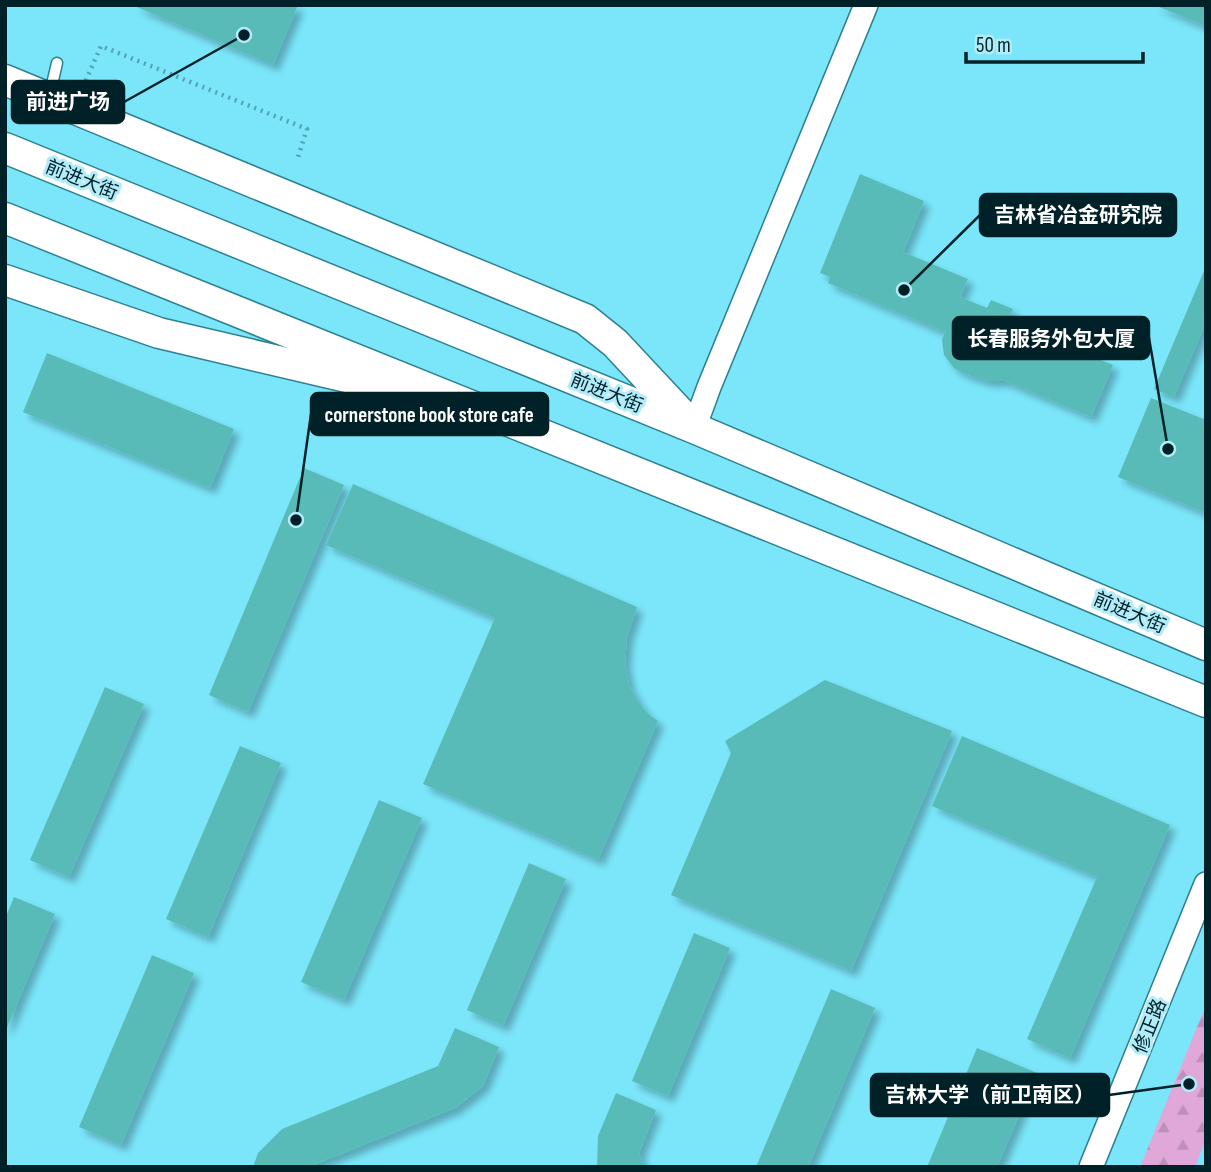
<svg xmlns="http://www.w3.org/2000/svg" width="1211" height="1172" font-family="'Sofia Sans Condensed','Noto Sans SC',sans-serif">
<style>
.forest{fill:url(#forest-firs)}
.building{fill:#59bbb7;filter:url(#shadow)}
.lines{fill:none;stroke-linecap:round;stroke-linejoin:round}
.service-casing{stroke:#2c8190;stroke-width:13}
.tertiary-casing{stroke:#2c8190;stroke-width:26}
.primary-casing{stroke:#2c8190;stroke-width:33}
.path{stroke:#51a3b3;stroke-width:4.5;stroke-dasharray:2 5;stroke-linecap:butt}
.service{stroke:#fff;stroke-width:10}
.tertiary{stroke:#fff;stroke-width:23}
.primary{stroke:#fff;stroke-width:30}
.labels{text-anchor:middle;stroke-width:6;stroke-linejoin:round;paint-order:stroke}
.street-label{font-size:19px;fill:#002127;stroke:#b1ecf8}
.leader{fill:none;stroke:#002127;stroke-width:2.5}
.callout-dot{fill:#002127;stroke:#b1ecf8;stroke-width:2.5}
.callout{fill:#002127;stroke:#002127;stroke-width:2.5}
.callout-label{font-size:21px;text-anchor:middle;font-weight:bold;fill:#fff}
</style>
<defs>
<pattern id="forest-firs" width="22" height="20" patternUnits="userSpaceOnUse" patternTransform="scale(1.75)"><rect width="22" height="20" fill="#e0a8d8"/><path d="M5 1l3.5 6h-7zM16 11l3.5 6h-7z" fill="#be90b9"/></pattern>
<filter id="shadow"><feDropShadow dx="6" dy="6" stdDeviation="3.5" flood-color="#0004"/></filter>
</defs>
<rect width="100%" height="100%" fill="#7be6fa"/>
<polygon class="forest" points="1206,1005 1206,1139 1195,1167 1140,1167"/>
<g class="building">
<polygon points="132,5 298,5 273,65"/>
<polygon points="1154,5 1206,5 1206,26"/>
<polygon points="860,174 924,201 903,252 968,279 960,297 987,308 991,300 1013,309 1007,321 1113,365 1091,417 1005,381 988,381 968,375 954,368 944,355 942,340 945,332 828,283 830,277 820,273"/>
<polygon points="1206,266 1206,322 1174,397 1154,389"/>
<polygon points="47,353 234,429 210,488 23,412"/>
<polygon points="1151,398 1206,420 1206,513 1118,477"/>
<polygon points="304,468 344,485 248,712 209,695"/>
<polygon points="353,484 637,607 627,637 625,663 629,685 638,701 647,713 658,721 598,860 423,784 495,618 326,545"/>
<polygon points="825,680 952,731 851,971 671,895 731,753 725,741"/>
<polygon points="105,687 144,704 69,877 30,860"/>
<polygon points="962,736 1170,825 1070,1058 1027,1039 1097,877 932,806"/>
<polygon points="240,746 281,763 208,937 166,919"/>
<polygon points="379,800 422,818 344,1000 301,982"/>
<polygon points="529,863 566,879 503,1026 467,1010"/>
<polygon points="14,897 55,914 5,1032 5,919"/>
<polygon points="694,933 730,948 668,1096 632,1081"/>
<polygon points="152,955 194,973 121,1145 79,1127"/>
<polygon points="831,989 875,1008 808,1167 756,1167"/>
<polygon points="455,1028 499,1047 483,1086 455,1108 308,1167 253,1167 258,1153 282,1129 438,1066"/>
<polygon points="977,1048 1037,1073 997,1167 927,1167"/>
<polygon points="616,1093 656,1110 639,1153 644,1167 597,1167 598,1136"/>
</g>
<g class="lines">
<g class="service-casing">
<polyline id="service" points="50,93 57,63"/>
</g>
<g class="tertiary-casing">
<g id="tertiary">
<polyline points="694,428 709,387 866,5"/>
<polyline points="1091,1167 1206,884"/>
</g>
</g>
<g class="primary-casing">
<g id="primary">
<polyline points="5,80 585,319 615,343 687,420"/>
<polyline points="5,148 694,428 1206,645"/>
<polyline points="5,218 1206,702"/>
<polyline points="5,280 159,333 389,387"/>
</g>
</g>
<polyline class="path" points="83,87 101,46 307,129 298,157"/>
<use href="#service" class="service"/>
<use href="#tertiary" class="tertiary"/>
<use href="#primary" class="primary"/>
</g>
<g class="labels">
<g class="street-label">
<text transform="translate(82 179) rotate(22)" y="7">前进大街</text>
<text transform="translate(607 392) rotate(22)" y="7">前进大街</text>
<text transform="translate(1130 612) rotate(23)" y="7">前进大街</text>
<text transform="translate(1149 1026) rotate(-68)" y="7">修正路</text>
</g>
</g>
<path class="leader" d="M244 35L124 102M904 290L980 215M1168 449L1149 338M296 520L311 414M1189 1084L1109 1095"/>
<g class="callout-dot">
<circle cx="244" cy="35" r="7"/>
<circle cx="904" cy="290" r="7"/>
<circle cx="1168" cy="449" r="7"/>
<circle cx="296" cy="520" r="7"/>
<circle cx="1189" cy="1084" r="7"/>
</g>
<g class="callout">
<rect x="12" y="81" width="112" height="42" rx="7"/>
<rect x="980" y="194" width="196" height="42" rx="7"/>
<rect x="953" y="317" width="196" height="42" rx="7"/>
<rect x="311" y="393" width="237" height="42" rx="7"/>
<rect x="871" y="1074" width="238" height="42" rx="7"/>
</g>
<g class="callout-label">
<text x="68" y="109">前进广场</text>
<text x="1078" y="222">吉林省冶金研究院</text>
<text x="1051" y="346">长春服务外包大厦</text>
<text x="429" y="422">cornerstone book store cafe</text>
<text x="990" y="1102">吉林大学（前卫南区）</text>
</g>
<rect width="1211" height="1172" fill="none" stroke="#002127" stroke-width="14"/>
<path d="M966 52v10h177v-10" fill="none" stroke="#002127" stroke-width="3.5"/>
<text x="976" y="52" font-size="21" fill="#002127" stroke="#b1ecf8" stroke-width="5" paint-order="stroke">50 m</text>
</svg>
